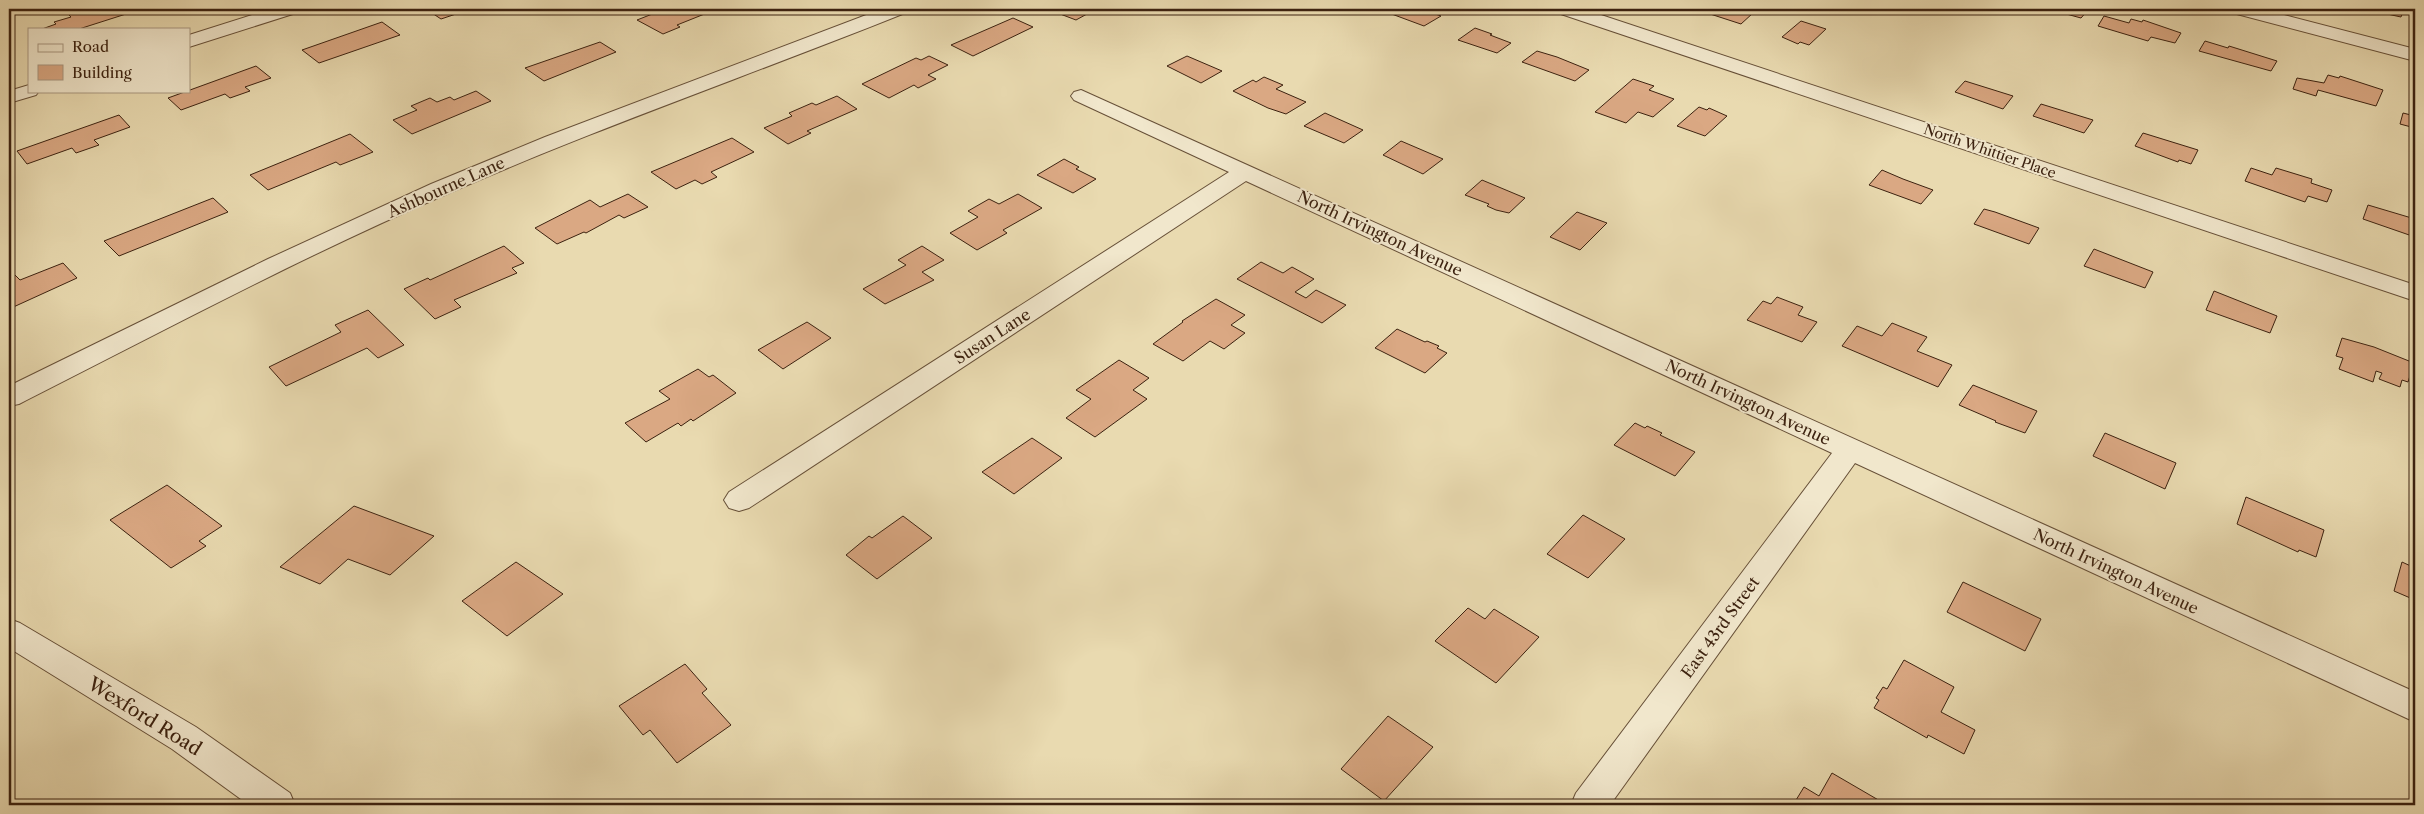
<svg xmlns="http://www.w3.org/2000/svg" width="2424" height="814" font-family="'Libre Caslon Text',serif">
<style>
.building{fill:#daa883;stroke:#3c2210}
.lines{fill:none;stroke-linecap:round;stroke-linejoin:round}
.minor-casing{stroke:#675038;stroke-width:2}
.minor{fill:#f1e7cc;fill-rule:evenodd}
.labels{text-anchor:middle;stroke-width:4;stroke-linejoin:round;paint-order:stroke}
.far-street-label{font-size:14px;fill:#3c2210;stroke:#f1e7cc}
.street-label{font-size:16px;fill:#3c2210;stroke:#f1e7cc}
.near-street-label{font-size:19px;fill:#3c2210;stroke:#f1e7cc}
</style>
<rect width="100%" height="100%" fill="#e9dab0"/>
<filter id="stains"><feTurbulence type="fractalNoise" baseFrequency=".004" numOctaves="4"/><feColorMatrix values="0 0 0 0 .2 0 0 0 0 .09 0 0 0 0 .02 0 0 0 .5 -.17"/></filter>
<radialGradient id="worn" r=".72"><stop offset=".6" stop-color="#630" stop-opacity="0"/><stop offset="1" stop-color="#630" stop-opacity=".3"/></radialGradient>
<g class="building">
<polygon points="81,9 120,9 126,14 79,29 42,29 56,24 54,22 71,17 67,13"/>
<polygon points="426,9 471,9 441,19"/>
<polygon points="665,9 717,9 677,25 680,27 663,34 637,20"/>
<polygon points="1047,9 1083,9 1079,11 1087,14 1076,20"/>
<polygon points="1396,9 1421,9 1441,16 1424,26 1389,13"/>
<polygon points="1704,9 1738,9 1753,13 1741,24 1701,11"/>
<polygon points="2048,9 2089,9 2081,18"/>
<polygon points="2364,9 2404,9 2401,17"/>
<polygon points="2104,16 2129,23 2131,19 2142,22 2143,20 2181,33 2175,43 2151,37 2148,41 2098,26"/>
<polygon points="1013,18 1033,27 973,56 951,45"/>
<polygon points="1801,21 1826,29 1809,45 1800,42 1798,44 1782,37"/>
<polygon points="382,22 400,35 319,63 302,50"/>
<polygon points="1475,28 1492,34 1490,35 1511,43 1497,53 1458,40"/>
<polygon points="2205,41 2228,48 2229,46 2277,61 2271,71 2199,51"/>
<polygon points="600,42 616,52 544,81 525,68"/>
<polygon points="1537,51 1557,57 1589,70 1575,81 1522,62"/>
<polygon points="929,56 948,65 928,75 936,79 918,88 914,85 889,98 862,84 916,58 921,60"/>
<polygon points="1187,56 1222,71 1201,83 1167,66"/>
<polygon points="256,66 271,78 245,87 250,91 230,98 225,94 181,110 168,98"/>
<polygon points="2328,75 2339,78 2340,76 2383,90 2376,106 2318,90 2316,96 2293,89 2297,78 2324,83"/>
<polygon points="1264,77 1283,85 1276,89 1306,102 1286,114 1268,108 1233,91 1253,80 1256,82"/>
<polygon points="1633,79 1654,86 1649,90 1674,99 1653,117 1638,112 1626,123 1595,112"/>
<polygon points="1965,81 2013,96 2003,109 1955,92"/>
<polygon points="476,91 491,101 412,134 393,120 417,110 411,106 430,98 437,102 450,97 454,100"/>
<polygon points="837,96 857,109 807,131 811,133 788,144 764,128 792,116 789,113 812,103 816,105"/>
<polygon points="2041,104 2093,120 2084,133 2033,116"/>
<polygon points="1699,107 1707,110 1709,108 1727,116 1705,136 1677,126"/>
<polygon points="1325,113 1363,130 1344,143 1304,126"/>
<polygon points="2403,113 2415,116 2415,128 2400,124"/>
<polygon points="119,115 130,127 94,140 99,145 76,153 72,148 27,164 17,151"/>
<polygon points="2143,133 2198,150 2191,164 2179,160 2178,162 2135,146"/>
<polygon points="350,134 373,152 340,165 336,162 268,190 250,175"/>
<polygon points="732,138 754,152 711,172 717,177 702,184 695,180 676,189 651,172"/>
<polygon points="1401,141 1443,159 1423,174 1383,155"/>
<polygon points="1064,159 1079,167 1076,169 1096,179 1073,193 1037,175"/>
<polygon points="2251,168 2272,175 2276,168 2312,179 2311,183 2332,190 2327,202 2308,196 2305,202 2245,181"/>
<polygon points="1882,170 1903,179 1933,190 1921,204 1869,185"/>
<polygon points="1482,180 1525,198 1509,213 1496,210 1487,206 1489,204 1465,195"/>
<polygon points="628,194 648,207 624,218 619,215 586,233 584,232 557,244 535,228 590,200 600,207"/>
<polygon points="1018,194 1042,208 1003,230 1007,233 977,250 950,233 978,217 968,211 989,199 999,204"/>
<polygon points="213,198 228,212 119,256 104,241"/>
<polygon points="2368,205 2415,219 2415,237 2363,219"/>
<polygon points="1984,209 1995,212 2039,228 2029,244 1974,224"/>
<polygon points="1577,212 1607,223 1580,250 1550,237"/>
<polygon points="504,246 524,263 512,268 517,273 454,300 461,307 435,319 404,289 428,278 430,280"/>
<polygon points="922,246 944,260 922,272 934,280 885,304 863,289 906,265 898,260"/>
<polygon points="2094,249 2153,272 2145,288 2084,266"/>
<polygon points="1261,262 1283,273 1292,267 1314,279 1295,292 1306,298 1316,290 1346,305 1322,323 1237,279"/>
<polygon points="63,263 77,278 9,309 9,276 14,274 20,280"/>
<polygon points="2214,291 2277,316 2270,333 2206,310"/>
<polygon points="1777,297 1803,307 1798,315 1817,322 1802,342 1747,320 1763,301 1771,304"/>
<polygon points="1216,299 1245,315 1231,325 1245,333 1224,349 1210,341 1183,361 1153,344 1183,322 1182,321"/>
<polygon points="368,310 404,345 378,358 367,348 286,386 269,367 341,332 335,325"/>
<polygon points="807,322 831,338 783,369 758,350"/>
<polygon points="1892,323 1927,337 1917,351 1952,365 1938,387 1842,346 1857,326 1882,336"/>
<polygon points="1397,329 1425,342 1427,341 1439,346 1437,348 1447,353 1425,373 1375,348"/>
<polygon points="2342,338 2374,347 2414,363 2408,382 2402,380 2400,387 2379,379 2382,373 2376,371 2373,382 2339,369 2343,358 2336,356"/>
<polygon points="1119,360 1149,378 1133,390 1147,399 1095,437 1066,418 1091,399 1076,390"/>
<polygon points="698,369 709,377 713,375 736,393 693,421 691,419 681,426 678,423 646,442 625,423 670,399 659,391"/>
<polygon points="1973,385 2037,411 2025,433 1995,422 1996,421 1959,405"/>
<polygon points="1635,423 1645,428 1647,426 1662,433 1660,435 1695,452 1675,476 1614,445"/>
<polygon points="2105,433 2176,463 2165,489 2093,456"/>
<polygon points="1032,438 1062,458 1014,494 982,472"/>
<polygon points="167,485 222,526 199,541 206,546 171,568 110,520"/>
<polygon points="2246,497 2324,530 2316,557 2299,550 2298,552 2237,524"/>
<polygon points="354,506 434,536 390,575 348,559 320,584 280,567"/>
<polygon points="1583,515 1625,539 1588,578 1547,554"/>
<polygon points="903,516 932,538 877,579 846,555 869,536 872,538"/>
<polygon points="516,562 563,594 507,636 462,601"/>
<polygon points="2402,562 2415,568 2415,600 2394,591"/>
<polygon points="1963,582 2041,619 2025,651 1947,612"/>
<polygon points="1468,608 1485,619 1494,609 1539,637 1496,683 1435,641"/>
<polygon points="1904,660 1954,687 1941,712 1975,730 1964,754 1928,735 1927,738 1874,708 1879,700 1876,698 1883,687 1887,689"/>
<polygon points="685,664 707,689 702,693 731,725 677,763 650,730 643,735 619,706"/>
<polygon points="1388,716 1433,747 1384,801 1341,769"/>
<polygon points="1832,773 1887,805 1793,805 1804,787 1819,796"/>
</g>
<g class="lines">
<g class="minor-casing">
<g id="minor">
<polygon points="271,9 298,9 296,13 189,47 189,35"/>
<path d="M882,9H907L905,13C753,74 597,128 447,194C301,257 161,332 19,404L9,406V386L268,259L431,184L545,137Z"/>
<polygon points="1556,9 1583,9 2415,285 2415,301 1558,13"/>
<polygon points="2231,9 2261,9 2415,49 2415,61 2233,13"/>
<polygon points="29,85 29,91 39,91 36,95 9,103 9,91"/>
<polygon points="1081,90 2415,692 2415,722 1855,463 1610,805 1571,805 1576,793 1832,453 1246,181 749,508 739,511 729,508 724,500 729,492 1229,172 1074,100 1071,96 1074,92"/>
<polygon points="9,619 20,623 196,727 290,793 295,805 249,805 172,749 9,648"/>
</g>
</g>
<use href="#minor" class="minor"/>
</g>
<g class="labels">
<g class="far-street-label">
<text transform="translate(1990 151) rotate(19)" y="5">North Whittier Place</text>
</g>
<g class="street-label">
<text transform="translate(446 187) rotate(-24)" y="6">Ashbourne Lane</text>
<text transform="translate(1380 233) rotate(25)" y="6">North Irvington Avenue</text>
<text transform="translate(992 336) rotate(-33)" y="6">Susan Lane</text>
<text transform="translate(1748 402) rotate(25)" y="6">North Irvington Avenue</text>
<text transform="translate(2116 571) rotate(25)" y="6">North Irvington Avenue</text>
<text transform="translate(1720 627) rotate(-54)" y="6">East 43rd Street</text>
</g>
<g class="near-street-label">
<text transform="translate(145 716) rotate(32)" y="7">Wexford Road</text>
</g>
</g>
<rect width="2424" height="814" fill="none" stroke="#e9dab0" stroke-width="30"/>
<rect x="10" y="10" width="2404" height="794" fill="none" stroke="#3c2210" stroke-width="2.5"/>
<rect x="15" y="15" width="2394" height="784" fill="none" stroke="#3c2210"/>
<rect x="28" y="28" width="162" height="65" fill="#f1e7cc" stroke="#a99881"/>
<rect x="38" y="44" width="25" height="8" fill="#f1e7cc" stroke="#a99881"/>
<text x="72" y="52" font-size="15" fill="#3c2210">Road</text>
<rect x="38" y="65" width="25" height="15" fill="#daa883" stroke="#a99881"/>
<text x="72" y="78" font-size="15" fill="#3c2210">Building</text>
<rect width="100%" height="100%" filter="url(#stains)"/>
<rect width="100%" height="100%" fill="url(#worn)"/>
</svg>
